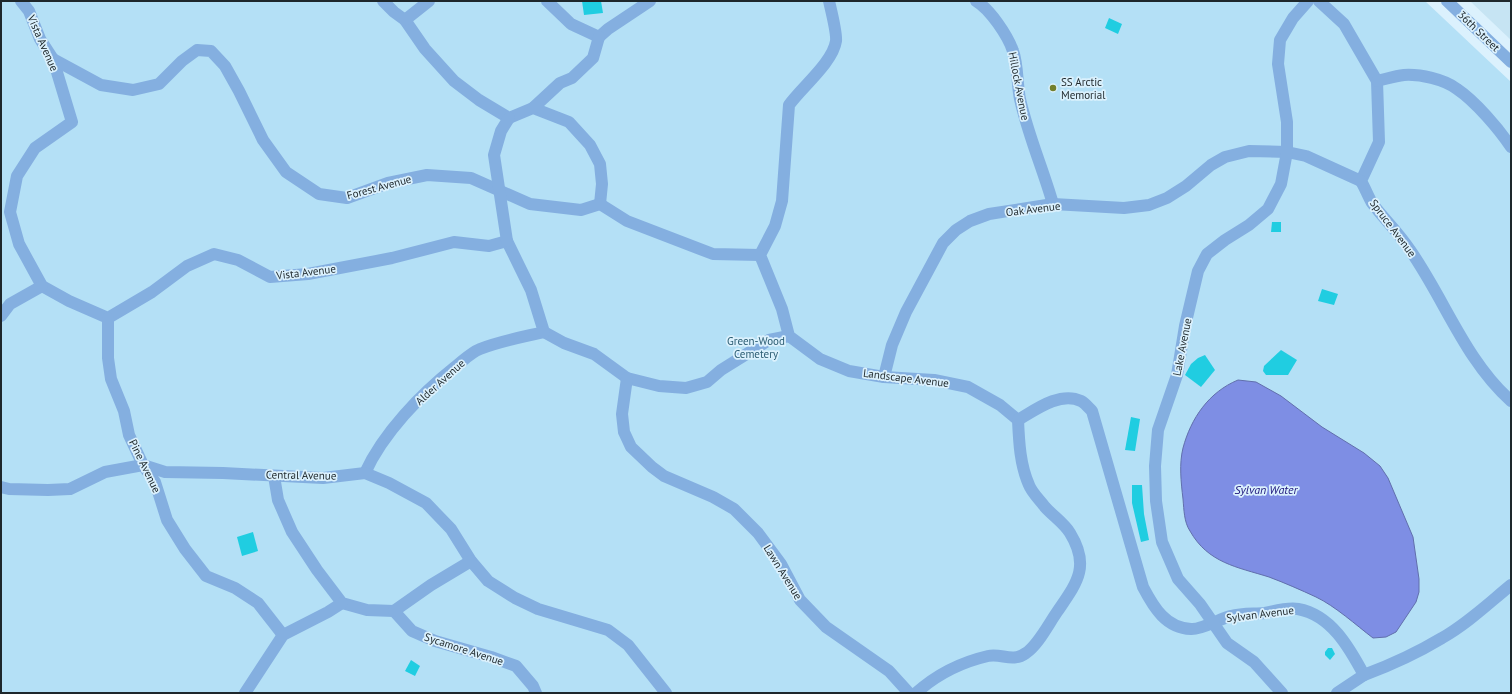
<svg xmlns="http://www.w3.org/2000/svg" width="1512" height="694" viewBox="0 0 1512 694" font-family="'PT Sans',sans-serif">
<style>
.built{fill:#c6e4f3}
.green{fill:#b4e0f6}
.water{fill:#7e8ee4;stroke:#616fac}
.building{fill:#20cde1}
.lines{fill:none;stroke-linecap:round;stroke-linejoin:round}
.minor{stroke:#84afe0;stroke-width:12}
.poi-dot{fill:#727f2d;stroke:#dbf1fd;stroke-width:1.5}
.labels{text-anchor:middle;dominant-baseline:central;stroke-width:3.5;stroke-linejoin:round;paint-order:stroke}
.street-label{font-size:11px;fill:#1e272b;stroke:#dbf1fd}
.poi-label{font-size:11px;fill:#1e272b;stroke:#dbf1fd;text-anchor:start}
.park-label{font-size:11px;fill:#2b5c72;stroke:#dbf1fd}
.water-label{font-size:12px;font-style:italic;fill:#1f177c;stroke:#dbf1fd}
</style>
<rect width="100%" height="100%" fill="#dbf1fd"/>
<polygon class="built" points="1470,1 1511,1 1511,40"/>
<polygon class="green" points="1,1 1425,1 1511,82 1511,693 1,693"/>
<path class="water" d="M 1238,380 L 1256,382 L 1281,396 L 1322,427 L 1364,453 L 1380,466 L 1388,478 L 1413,537 L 1419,579 L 1419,592 L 1416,602 L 1396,632 L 1386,637 L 1373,638 C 1356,625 1335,606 1316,597 C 1301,590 1285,583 1269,577 C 1237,567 1208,563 1190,531 C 1184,522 1184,510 1183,499 C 1181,482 1179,464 1183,448 C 1191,418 1209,392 1238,380 Z"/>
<g class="building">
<polygon points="582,1 601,1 603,13 584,15"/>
<polygon points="1109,18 1122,24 1118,34 1105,28"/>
<polygon points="1272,222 1281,222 1281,232 1271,232"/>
<polygon points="1322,289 1338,294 1334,305 1318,301"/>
<polygon points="1281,350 1297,360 1288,375 1266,375 1263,371 1264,366"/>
<polygon points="1205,355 1215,370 1201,387 1185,375 1191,364 1198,358"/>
<polygon points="1131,417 1140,419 1135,451 1125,450"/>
<polygon points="1132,485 1142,485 1144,514 1149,540 1141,542 1132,503"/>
<polygon points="253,532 258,551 242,556 237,537"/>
<polygon points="1328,648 1332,648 1335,654 1330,660 1325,655 1325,652"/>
<polygon points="411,660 420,666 415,676 405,671"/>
</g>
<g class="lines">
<g class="minor">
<polyline points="21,1 29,11 40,39 53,59 72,122 35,148 17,176 10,212 19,244 42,286 69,301 108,318 152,292 187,266 214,254 238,260 270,277 308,274 392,258 454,242 489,246 507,241 531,290 544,332 564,343 594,354 627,378 659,386 686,388 707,382 721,370 769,340 789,336"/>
<polyline points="383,1 394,12 405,20 425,49 454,81 479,100 509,118 533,108 569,122 590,145 600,164 602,184 600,204"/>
<polyline points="547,1 571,24 599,37 608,29 650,1"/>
<path d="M 829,1 C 831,10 837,33 836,41 C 833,62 802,87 789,105 L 782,201 L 775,226 L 760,255 L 782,309 L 789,336 L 820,359 L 849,371 L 884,377 L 934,380 L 968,387 L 1000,405 L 1018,420 C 1019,442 1020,465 1029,485 C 1032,493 1040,500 1045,507 C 1053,516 1064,523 1070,533 C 1091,567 1076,584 1057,612 C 1048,625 1038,645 1026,653 C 1012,663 1002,653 988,656 C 962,662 936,675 916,693"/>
<path d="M 976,1 C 990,9 1008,36 1013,51 C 1018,64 1017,85 1020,99 C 1028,135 1043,169 1053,204"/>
<path d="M 1319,1 L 1344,24 L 1377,81 L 1379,142 L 1361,181 C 1365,188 1368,196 1372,203 C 1384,219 1399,233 1410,250 C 1445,300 1465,360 1511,401"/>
<polyline points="1447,1 1511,62"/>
<polyline points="405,20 429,1"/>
<polyline points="53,59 101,85 133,90 159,84 182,61 197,50 211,51 225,66 239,91 263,140 286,172 319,194 347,198 388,183 427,175 471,178 530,204 581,210 600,204 627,221 713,254 760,255"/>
<path d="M 1377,81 C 1386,79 1395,76 1404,75 C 1420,74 1444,79 1457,89 C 1475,101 1499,129 1511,147"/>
<polyline points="533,108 560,83 572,78 593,58 599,37"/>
<polyline points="507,241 494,155 501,131 509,118"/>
<polyline points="1,316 10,304 42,286"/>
<polyline points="108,318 108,358 111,379 124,411 129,435 143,465 155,482 167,520 185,549 206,576 235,588 258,603 283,635"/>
<polyline points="884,377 892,345 906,312 943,243 956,230 970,221 989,214 1053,204 1124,208 1149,205 1167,198 1186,186 1211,165 1225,157 1249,151 1287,152 1306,156 1361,181"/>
<polyline points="627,378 622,414 624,432 631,447 652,467 664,476 713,497 734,509 758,533 781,564 800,600 826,627 889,671 909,693"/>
<path d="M 1018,420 C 1035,410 1060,391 1081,401 C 1085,403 1089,408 1092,411 L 1143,587 C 1154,608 1166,628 1191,629 C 1201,630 1221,618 1231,616 C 1242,613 1254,614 1265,613 C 1275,611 1288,607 1298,609 C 1331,615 1349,647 1364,675 C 1391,665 1417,653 1442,638 C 1467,624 1489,603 1511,585"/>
<path d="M 365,473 C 383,433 421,394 455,367 C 463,361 470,353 480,349 C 500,341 523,337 544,332"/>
<polyline points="274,476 278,500 292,532 317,570 342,603 367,610 394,611 412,631 435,641 491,657 516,666 533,686 536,693"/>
<polyline points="1,487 9,489 48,490 70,489 105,472 143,465 165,472 223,473 323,478 365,473 389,483 426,503 451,529 471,561 488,581 515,598 538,609 608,630 628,645 666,693"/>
<polyline points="394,611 431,585 471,561"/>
<polyline points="245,693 283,635 328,612 342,603"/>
<polyline points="1282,693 1254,662 1227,643 1200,604 1178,579 1162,542 1156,501 1155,466 1158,430 1177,375 1185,326 1198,271 1207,254 1225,240 1249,225 1268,209 1281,184 1287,152 1287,122 1278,64 1280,40 1293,18 1308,1"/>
<polyline points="1337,693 1364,675"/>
</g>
</g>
<circle class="poi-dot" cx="1053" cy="88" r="4"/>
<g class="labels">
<g class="street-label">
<text transform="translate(1479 31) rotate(44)">36th Street</text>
<text transform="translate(43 43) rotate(66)">Vista Avenue</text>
<text transform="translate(1019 86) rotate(79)">Hillock Avenue</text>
<text transform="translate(379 187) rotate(-15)">Forest Avenue</text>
<text transform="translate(1033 209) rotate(-7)">Oak Avenue</text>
<text transform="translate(1393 228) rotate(53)">Spruce Avenue</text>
<text transform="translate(306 272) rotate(-7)">Vista Avenue</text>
<text transform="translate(1182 347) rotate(-79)">Lake Avenue</text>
<text transform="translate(906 378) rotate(7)">Landscape Avenue</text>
<text transform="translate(440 382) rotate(-42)">Alder Avenue</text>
<text transform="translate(145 466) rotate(64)">Pine Avenue</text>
<text transform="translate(301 475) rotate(1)">Central Avenue</text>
<text transform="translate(783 572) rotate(58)">Lawn Avenue</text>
<text transform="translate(1260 614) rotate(-7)">Sylvan Avenue</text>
<text transform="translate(464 649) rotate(18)">Sycamore Avenue</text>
</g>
<g class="poi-label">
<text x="1061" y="82">SS Arctic<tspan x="1061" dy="13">Memorial</tspan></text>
</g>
<g class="park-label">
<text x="756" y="341">Green-Wood<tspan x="756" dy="13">Cemetery</tspan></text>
</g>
<g class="water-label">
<text x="1266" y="489">Sylvan Water</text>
</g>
</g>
<rect width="1512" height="694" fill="none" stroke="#1e272b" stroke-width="4"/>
</svg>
